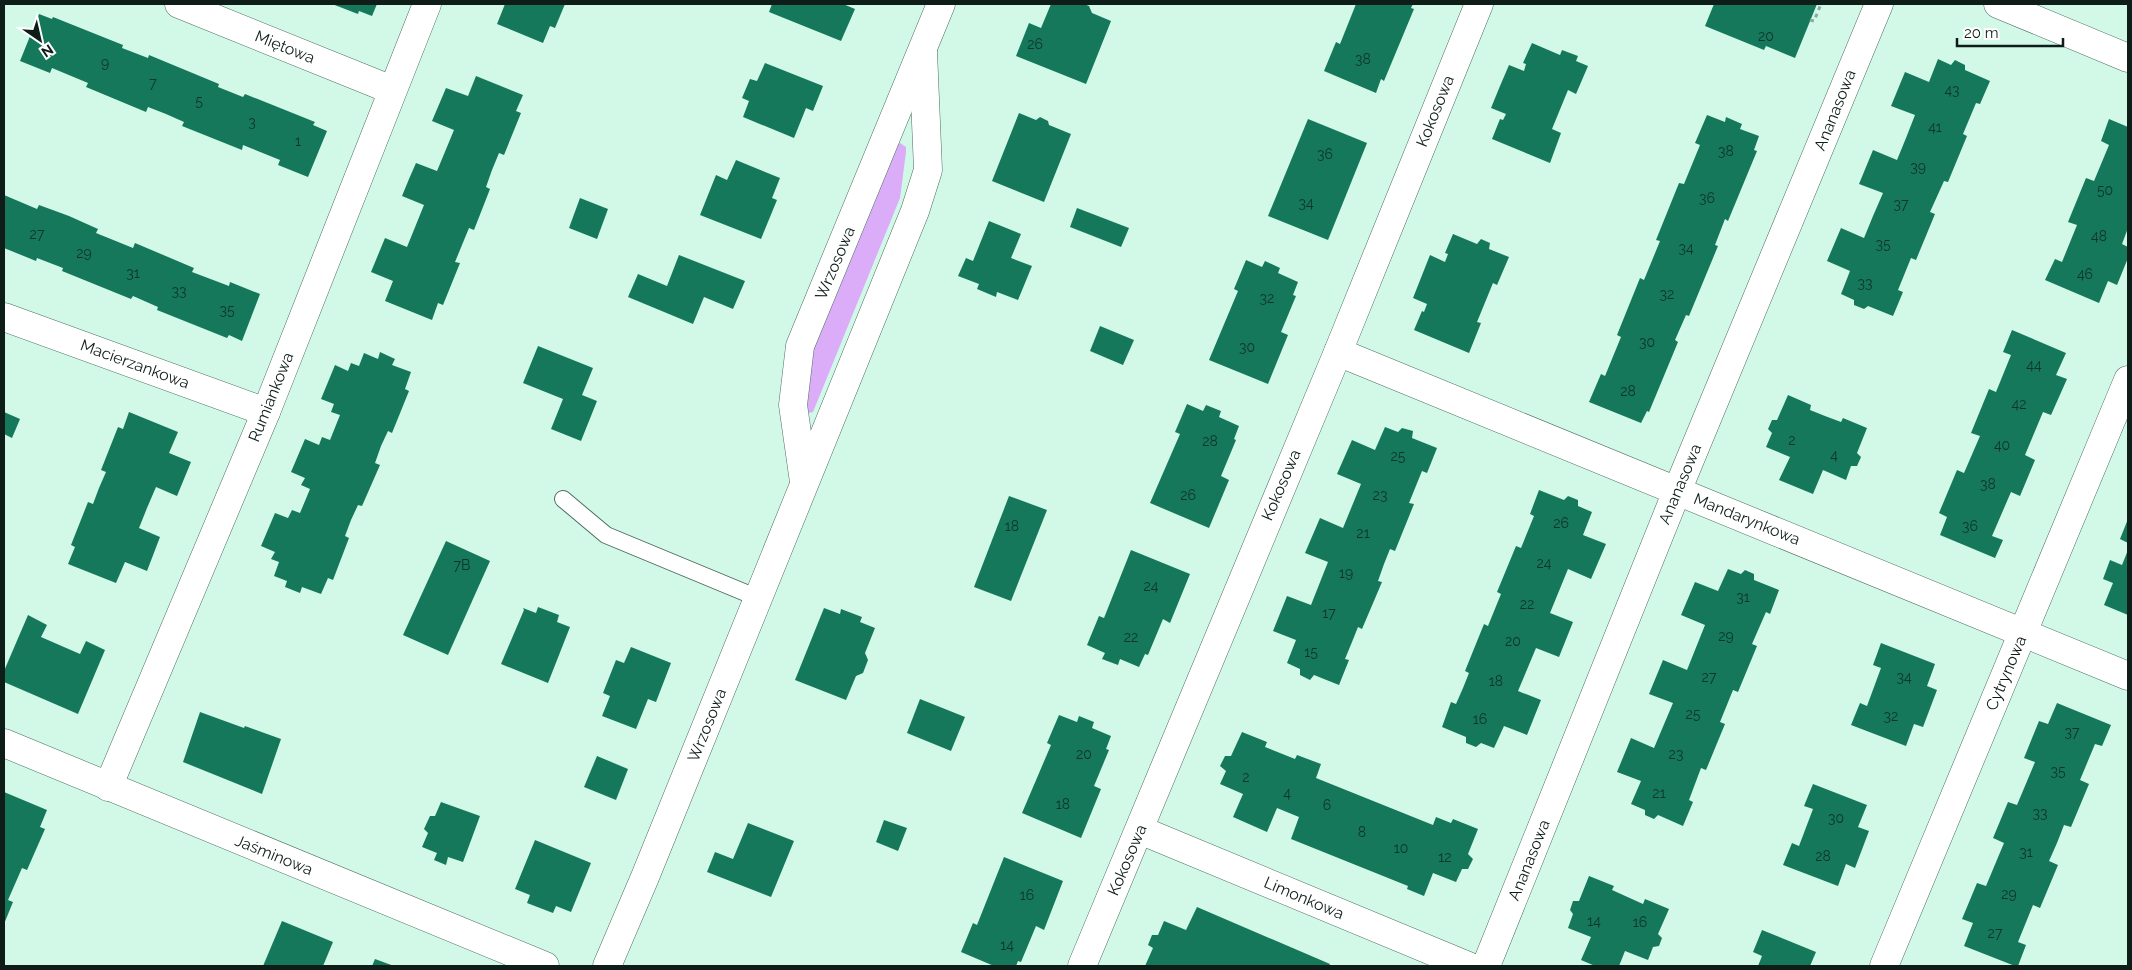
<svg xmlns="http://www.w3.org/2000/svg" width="2132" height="970" viewBox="0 0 2132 970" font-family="Raleway,sans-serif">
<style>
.green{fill:#dbacf8}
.building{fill:#15785b}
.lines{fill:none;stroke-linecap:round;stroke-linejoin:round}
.lane-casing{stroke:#4c6e61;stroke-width:18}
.street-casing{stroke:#4c6e61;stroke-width:29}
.path{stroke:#8dab9e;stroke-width:3;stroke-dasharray:4 4;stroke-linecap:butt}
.lane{stroke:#fff;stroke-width:16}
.street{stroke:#fff;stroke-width:28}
.labels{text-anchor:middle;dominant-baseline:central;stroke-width:4;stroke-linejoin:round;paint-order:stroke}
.number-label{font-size:14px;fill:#103429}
.street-label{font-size:16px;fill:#0f1d18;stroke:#fff}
</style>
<rect width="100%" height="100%" fill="#d2f9e8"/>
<polygon class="green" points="900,143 906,147 906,152 900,198 813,412 809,413 807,408 808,371 811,355 896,146"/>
<g class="building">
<polygon points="332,4 377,4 372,16 359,11 358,14"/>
<polygon points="505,4 565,4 555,28 550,26 543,43 497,24"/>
<polygon points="772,4 843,4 855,9 841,41 769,12"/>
<polygon points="1051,4 1084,4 1089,6 1092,13 1111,21 1086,84 1016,56 1029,23 1041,28"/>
<polygon points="1356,4 1413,4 1411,8 1414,9 1384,81 1381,79 1376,93 1324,71 1336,42 1340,44"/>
<polygon points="1714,4 1817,4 1795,58 1766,46 1764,50 1705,26"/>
<polygon points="39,14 52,19 53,17 123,45 122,48 148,58 149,55 219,84 218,87 243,97 245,94 315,122 313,125 327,131 308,177 278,165 280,160 243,145 242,150 182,126 184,122 166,114 148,107 146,112 86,87 88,83 52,68 50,73 20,61"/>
<polygon points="1532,43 1560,55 1562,50 1578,56 1576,61 1588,66 1576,94 1568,90 1552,129 1561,133 1550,163 1492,139 1500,119 1503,120 1506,114 1491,108 1500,86 1509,65 1524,71 1526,64 1523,63"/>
<polygon points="1938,59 1951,65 1955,60 1965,65 1965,70 1990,81 1980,104 1976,103 1963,134 1967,136 1948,182 1944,181 1930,212 1935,214 1916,260 1911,258 1898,290 1903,292 1893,316 1868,306 1864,309 1854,305 1854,300 1841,294 1850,271 1827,261 1841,228 1864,238 1873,216 1883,193 1859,184 1873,150 1897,160 1906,138 1915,115 1891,106 1905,72 1929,82"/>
<polygon points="765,63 823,86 813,111 806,108 794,138 743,117 749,101 742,98 750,79 757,81"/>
<polygon points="476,76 523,95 516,111 521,113 504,155 499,153 492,170 486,187 490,189 474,230 469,228 455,262 460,263 443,305 438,303 432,320 385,301 393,281 371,272 385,238 407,247 424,205 402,196 409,179 416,163 437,171 454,130 432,121 446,88 468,96"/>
<polygon points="1019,113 1036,120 1040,117 1048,121 1049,125 1071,134 1044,202 992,181"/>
<polygon points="1707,115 1725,122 1726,117 1742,124 1740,129 1759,136 1754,150 1757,151 1728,221 1725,219 1715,245 1718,246 1689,316 1686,315 1675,340 1678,342 1649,412 1647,411 1641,423 1589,402 1601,374 1605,376 1621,337 1617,335 1640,278 1644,280 1660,241 1656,240 1679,183 1684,184 1700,145 1695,143"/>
<polygon points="1308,119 1367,143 1328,240 1268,216"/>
<polygon points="2109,119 2128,127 2128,228 2122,244 2128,247 2128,258 2117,285 2108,281 2099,303 2045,280 2055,259 2062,262 2077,225 2068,222 2086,178 2094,181 2109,145 2101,141"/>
<polygon points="736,160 780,178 772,198 777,200 761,239 700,215 716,175 727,180"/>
<polygon points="4,195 37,209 39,205 69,216 98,229 96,233 133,248 135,243 194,268 192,272 229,286 230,282 260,294 242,341 229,335 227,338 157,310 158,307 133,296 131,299 62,271 63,268 37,258 36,261 4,248"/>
<polygon points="580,198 608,209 597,239 569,228"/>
<polygon points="1077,208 1129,228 1121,247 1070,227"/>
<polygon points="989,221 1021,234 1011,258 1032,266 1018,300 997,292 996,297 977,289 979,284 958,276 966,258 973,261"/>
<polygon points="1453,234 1477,244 1481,239 1490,243 1489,249 1509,257 1497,285 1493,283 1477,322 1481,323 1469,353 1414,330 1422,311 1424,312 1427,304 1413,298 1430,255 1445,262 1448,254 1445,253"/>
<polygon points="679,255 745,281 733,309 704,297 693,324 628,297 638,274 667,286"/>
<polygon points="1246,260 1262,267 1265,261 1280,268 1278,273 1298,282 1293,295 1296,296 1281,332 1288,335 1268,384 1209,360 1238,291 1234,289"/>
<polygon points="1100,326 1134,340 1123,365 1090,351"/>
<polygon points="2012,330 2066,353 2056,375 2067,379 2051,415 2043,412 2025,455 2035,460 2020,496 2011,492 1992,536 2003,540 1995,558 1940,535 1947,517 1939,513 1957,470 1964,473 1980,436 1971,433 1989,389 1996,392 2011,355 2003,352"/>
<polygon points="538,346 593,368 582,395 597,401 581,441 551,429 563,399 523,383"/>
<polygon points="380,352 395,359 392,365 411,372 405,389 409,391 392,433 388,431 381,446 375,463 380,465 362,506 358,505 351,520 345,536 349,538 333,580 328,578 321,594 302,587 300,593 285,587 287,581 274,576 279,562 271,559 275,552 261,546 275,513 288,518 292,510 300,513 310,489 301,485 305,478 291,472 305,439 319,445 322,437 330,440 340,415 331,412 334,404 321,399 335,365 348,371 351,363 359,366 364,353 378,359"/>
<polygon points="1788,395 1811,405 1810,410 1825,416 1841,422 1843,418 1867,428 1857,453 1861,457 1857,466 1851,466 1846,480 1823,470 1813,494 1779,480 1790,457 1766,447 1772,433 1768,429 1772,420 1777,420"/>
<polygon points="1187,404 1203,411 1206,405 1221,411 1219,417 1239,426 1234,439 1236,440 1221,476 1229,480 1209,528 1150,503 1180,434 1175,432"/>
<polygon points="4,412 20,419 12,438 4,434"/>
<polygon points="129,412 178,432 169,453 191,462 177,496 156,487 147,508 139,528 160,537 147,571 125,562 116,583 68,564 75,547 71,545 88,502 93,504 99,488 106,472 101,470 118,427 123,429"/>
<polygon points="1385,427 1398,432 1402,428 1413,431 1412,438 1437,448 1427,473 1422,471 1409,503 1414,504 1395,551 1390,549 1384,564 1378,581 1382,582 1362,629 1358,627 1352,642 1345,659 1349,660 1339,685 1314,675 1310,680 1300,675 1300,669 1287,663 1296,640 1273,631 1287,596 1311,605 1328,562 1305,553 1320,518 1343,528 1361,484 1337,474 1352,440 1375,450"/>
<polygon points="1539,490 1564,500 1568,496 1578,500 1578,506 1592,512 1583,535 1606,544 1591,579 1568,569 1550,613 1573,622 1559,657 1536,648 1518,691 1541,700 1527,735 1504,726 1494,748 1481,743 1476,747 1466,743 1466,737 1442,727 1451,702 1456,704 1463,688 1469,673 1465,671 1484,624 1488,626 1501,594 1497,592 1516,546 1521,548 1534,516 1530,514"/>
<polygon points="1009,496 1047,510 1011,601 974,587"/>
<polygon points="2128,519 2128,543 2120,539"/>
<polygon points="446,541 490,561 448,655 403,635"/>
<polygon points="1131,550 1190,574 1170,623 1163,619 1148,655 1145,654 1139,667 1120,659 1118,665 1102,659 1105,653 1087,645 1099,616 1104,618"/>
<polygon points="2128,550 2128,615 2104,605 2113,583 2103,579 2110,560 2122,565"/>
<polygon points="1728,569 1741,574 1745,570 1754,574 1754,580 1779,590 1770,614 1766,612 1752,644 1757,646 1738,692 1733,690 1720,722 1725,724 1706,770 1701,768 1689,800 1693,802 1683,826 1658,815 1654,819 1645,815 1645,810 1631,804 1641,781 1617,772 1631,738 1654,748 1673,703 1649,694 1663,660 1687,670 1705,625 1681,615 1695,582 1718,591"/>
<polygon points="538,607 559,615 557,622 570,627 548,683 501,664 524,610 523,608 536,613"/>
<polygon points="824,608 840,614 841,609 862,617 860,622 875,628 865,653 868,660 863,673 856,676 846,700 795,680"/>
<polygon points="28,615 47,625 41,637 80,654 86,641 105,650 78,714 4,682 4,671"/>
<polygon points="1881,643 1935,664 1927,686 1937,690 1923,727 1914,724 1906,746 1851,725 1860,703 1867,706 1881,668 1873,665"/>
<polygon points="631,647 671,663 656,702 648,699 636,729 602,716 610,696 603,693 616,660 624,663"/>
<polygon points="920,699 965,717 951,751 907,733"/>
<polygon points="2057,703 2111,725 2102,746 2095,744 2080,780 2089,784 2071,827 2064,825 2057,843 2049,861 2058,865 2040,908 2033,905 2018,942 2026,945 2018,966 2015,966 1964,946 1973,923 1962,919 1977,883 1986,886 2004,843 1993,838 2008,802 2017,805 2035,762 2024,758 2039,721 2048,724"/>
<polygon points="200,712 244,728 245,726 281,739 262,794 183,762"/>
<polygon points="1059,715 1077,722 1079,716 1094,722 1092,728 1111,736 1106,749 1109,750 1094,786 1101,789 1081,838 1022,813 1051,745 1047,743"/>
<polygon points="1242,732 1267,742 1265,747 1295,759 1297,755 1321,764 1316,778 1433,825 1436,817 1451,823 1453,819 1478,829 1468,854 1473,859 1468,869 1462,869 1456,882 1433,873 1424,896 1407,889 1408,886 1291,839 1299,817 1277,808 1267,832 1233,817 1243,794 1220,784 1226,771 1220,766 1225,756 1231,756"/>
<polygon points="597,756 628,769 616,800 584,787"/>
<polygon points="1813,784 1867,805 1858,827 1869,831 1855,868 1846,864 1838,886 1783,865 1792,843 1799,846 1813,809 1804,806"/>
<polygon points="4,792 47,810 40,827 45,829 27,870 22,868 8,900 13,902 4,924"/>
<polygon points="441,802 480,816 463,862 448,857 446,865 434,860 437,853 422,847 428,833 424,829 430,816 435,816"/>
<polygon points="884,820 907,828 898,851 876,842"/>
<polygon points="748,823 794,841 771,897 707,872 715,852 733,859"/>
<polygon points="535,840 591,863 571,912 556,906 553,913 527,903 530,895 515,889"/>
<polygon points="1004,857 1063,881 1044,930 1036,926 1021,962 1018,961 1016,966 994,966 961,952 973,923 977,925"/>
<polygon points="1589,876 1614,886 1612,890 1643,904 1645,899 1669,909 1658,934 1662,938 1659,946 1653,947 1648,960 1625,951 1619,966 1595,966 1581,960 1591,937 1568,928 1573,914 1570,910 1573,901 1579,901"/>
<polygon points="1197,907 1330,964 1329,966 1145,966 1153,948 1148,945 1152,935 1158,935 1164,921 1186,930"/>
<polygon points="282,921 333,942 323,966 263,966"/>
<polygon points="1762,930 1816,952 1810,966 1758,966 1762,956 1753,952"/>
<polygon points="375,959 394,966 372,966"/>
</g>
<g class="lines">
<defs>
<polyline id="lane" points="563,499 606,535 758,598"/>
<g id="street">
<polyline points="179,4 392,90"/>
<polyline points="1998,4 2128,58"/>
<polyline points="4,317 266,412"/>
<polyline points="1338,352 2128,676"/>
<polyline points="804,482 793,405 800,346 941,4"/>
<polyline points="4,743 545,966"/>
<polyline points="108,787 266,412 427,4"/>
<polyline points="1140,830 1468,966"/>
<polyline points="607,966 645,877 915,211 928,170 923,51"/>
<polyline points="1082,966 1338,352 1479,4"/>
<polyline points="1486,966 1677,491 1879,4"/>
<polyline points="1884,966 2128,380"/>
</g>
</defs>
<use href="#lane" class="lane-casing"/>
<use href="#street" class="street-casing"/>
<polyline class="path" points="1810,20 1814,21 1821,4"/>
<use href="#lane" class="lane"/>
<use href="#street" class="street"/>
</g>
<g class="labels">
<g class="number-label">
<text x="1766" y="36">20</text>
<text x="1035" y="44">26</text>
<text x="1363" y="59">38</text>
<text x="105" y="63">9</text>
<text x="153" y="83">7</text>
<text x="1952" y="90">43</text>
<text x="199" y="101">5</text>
<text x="252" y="122">3</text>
<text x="1935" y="127">41</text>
<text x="298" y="141">1</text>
<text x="1726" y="151">38</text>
<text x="1325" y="154">36</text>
<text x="1918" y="167">39</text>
<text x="2105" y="190">50</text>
<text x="1707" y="198">36</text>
<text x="1306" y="203">34</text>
<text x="1901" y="204">37</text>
<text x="37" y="234">27</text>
<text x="2099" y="236">48</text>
<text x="1883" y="244">35</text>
<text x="1686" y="248">34</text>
<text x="84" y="253">29</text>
<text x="133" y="273">31</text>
<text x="2085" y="274">46</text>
<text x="1865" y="283">33</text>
<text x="179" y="291">33</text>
<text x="1667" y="294">32</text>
<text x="1267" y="298">32</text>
<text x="227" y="310">35</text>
<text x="1647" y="342">30</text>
<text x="1247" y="347">30</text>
<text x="2034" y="365">44</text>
<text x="1628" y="391">28</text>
<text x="2019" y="404">42</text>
<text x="1792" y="440">2</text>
<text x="1210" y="441">28</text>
<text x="2002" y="445">40</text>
<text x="1834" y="455">4</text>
<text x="1398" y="456">25</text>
<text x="1988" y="484">38</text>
<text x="1188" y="495">26</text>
<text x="1380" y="495">23</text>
<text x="1561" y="523">26</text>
<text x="1012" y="526">18</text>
<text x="1970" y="526">36</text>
<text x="1363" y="533">21</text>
<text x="1544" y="563">24</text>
<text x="462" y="565">7B</text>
<text x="1346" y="573">19</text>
<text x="1151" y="586">24</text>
<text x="1743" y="597">31</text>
<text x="1527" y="604">22</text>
<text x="1329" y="613">17</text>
<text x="1726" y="636">29</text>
<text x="1131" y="637">22</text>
<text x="1513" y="641">20</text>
<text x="1311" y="652">15</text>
<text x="1709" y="677">27</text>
<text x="1904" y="677">34</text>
<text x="1496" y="681">18</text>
<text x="1693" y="714">25</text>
<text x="1891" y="716">32</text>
<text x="1480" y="719">16</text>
<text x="2072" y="732">37</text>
<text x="1084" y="754">20</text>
<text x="1676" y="754">23</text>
<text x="2058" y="771">35</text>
<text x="1246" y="777">2</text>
<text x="1287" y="793">4</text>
<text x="1659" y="793">21</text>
<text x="1063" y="804">18</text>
<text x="1327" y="805">6</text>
<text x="2040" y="813">33</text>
<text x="1836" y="818">30</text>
<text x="1362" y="832">8</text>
<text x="1401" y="848">10</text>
<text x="2026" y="852">31</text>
<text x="1823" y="856">28</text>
<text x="1445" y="857">12</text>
<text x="2009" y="894">29</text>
<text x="1027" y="895">16</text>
<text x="1594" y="921">14</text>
<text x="1640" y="922">16</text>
<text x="1995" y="933">27</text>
<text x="1007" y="945">14</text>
</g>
<g class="street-label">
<text transform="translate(285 47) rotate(22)">Miętowa</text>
<text transform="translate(1835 110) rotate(-68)">Ananasowa</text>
<text transform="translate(1435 111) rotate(-68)">Kokosowa</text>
<text transform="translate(835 263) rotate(-67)">Wrzosowa</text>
<text transform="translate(135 364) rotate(20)">Macierzankowa</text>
<text transform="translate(271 397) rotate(-68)">Rumiankowa</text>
<text transform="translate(1680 484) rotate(-67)">Ananasowa</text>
<text transform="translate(1281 485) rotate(-67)">Kokosowa</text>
<text transform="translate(1747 519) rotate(22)">Mandarynkowa</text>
<text transform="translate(2006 673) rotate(-67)">Cytrynowa</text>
<text transform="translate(707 725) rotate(-68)">Wrzosowa</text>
<text transform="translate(274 855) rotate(22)">Jaśminowa</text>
<text transform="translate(1127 860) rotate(-67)">Kokosowa</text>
<text transform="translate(1529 860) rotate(-68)">Ananasowa</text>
<text transform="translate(1304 898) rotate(23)">Limonkowa</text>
</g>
</g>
<rect width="2132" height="970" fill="none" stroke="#0f1d18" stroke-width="10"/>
<g transform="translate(40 40) rotate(146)" stroke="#ffffff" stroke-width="4" paint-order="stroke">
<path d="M0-4L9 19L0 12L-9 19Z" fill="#0f1d18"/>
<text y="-8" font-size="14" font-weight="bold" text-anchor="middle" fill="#0f1d18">N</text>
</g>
<path d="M1957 38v8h106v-8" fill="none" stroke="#0f1d18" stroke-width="2.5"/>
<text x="1964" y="38" font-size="15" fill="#0f1d18" stroke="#ffffff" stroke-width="4" paint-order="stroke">20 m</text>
</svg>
